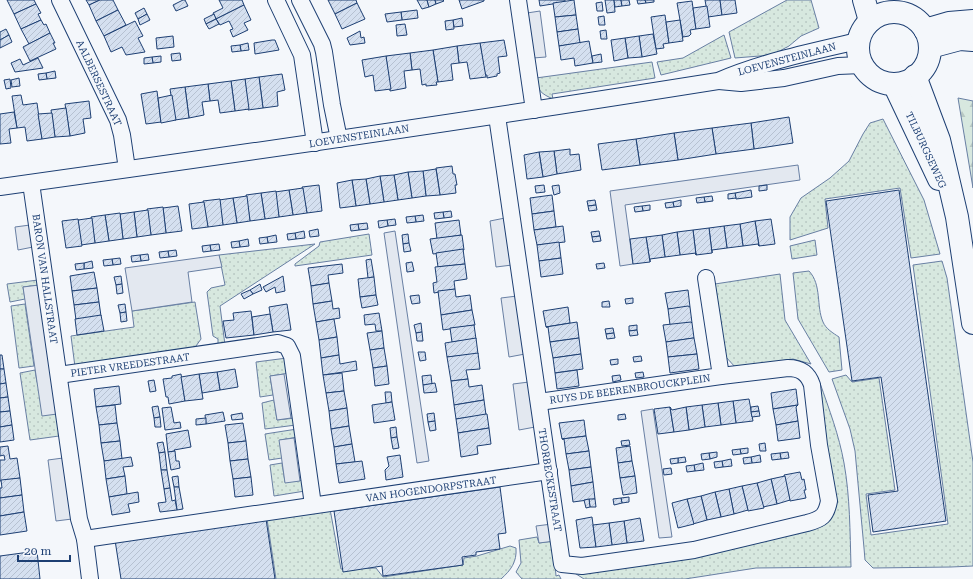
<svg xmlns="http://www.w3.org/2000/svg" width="973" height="579" viewBox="0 0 973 579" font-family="'Roboto Serif',serif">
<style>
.grass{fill:url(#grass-dots);stroke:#687fa3}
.forest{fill:url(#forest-firs);stroke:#687fa3}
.parking{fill:#e3e8f0;stroke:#687fa3}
.building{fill:url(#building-hatch);stroke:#1d3f73}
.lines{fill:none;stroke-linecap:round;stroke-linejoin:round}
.street-casing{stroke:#1d3f73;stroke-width:18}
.secondary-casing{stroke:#1d3f73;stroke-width:24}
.street{stroke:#f4f7fb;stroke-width:16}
.secondary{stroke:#f4f7fb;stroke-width:22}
.labels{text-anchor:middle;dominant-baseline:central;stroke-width:3;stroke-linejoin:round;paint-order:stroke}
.street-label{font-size:10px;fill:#1d3f73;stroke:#f4f7fb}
</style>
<defs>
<pattern id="grass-dots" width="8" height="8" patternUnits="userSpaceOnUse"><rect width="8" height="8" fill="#d7e8df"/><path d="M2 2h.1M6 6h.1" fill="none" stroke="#b8c8c3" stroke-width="1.8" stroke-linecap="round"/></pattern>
<pattern id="forest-firs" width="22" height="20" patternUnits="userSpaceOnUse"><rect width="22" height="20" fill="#d7e8df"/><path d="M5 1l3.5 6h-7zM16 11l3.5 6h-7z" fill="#b8c8c3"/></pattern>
<pattern id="building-hatch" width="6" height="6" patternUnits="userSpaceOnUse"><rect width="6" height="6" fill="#d5e0f0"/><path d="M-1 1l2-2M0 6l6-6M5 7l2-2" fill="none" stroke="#b6c1d1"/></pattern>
</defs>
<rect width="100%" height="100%" fill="#f4f7fb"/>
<g class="grass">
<polygon points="787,0 811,0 819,28 801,36 789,46 772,55 735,58 729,32"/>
<polygon points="724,35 731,58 661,75 657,62 683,58"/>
<path d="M 652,62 L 655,78 L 552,94 L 553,99 C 542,94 537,91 536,78 Z"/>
<polygon points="883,119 924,200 940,254 911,258 900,188 825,199 828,228 790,240 790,217 801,198 830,178 849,161 863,134 870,123"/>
<polygon points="369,234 372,255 295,266 295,264 319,246 320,242"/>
<polygon points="815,240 817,255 792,259 790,246"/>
<polygon points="315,244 220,306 225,345 218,344 218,339 213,336 207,292 211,288 225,285 219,255"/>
<polygon points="942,261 947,278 973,462 973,566 951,567 873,568 865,560 864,548 855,451 850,429 832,379 846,375 852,382 879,378 895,490 866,494 871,535 948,524 913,265"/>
<path d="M 809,271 C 822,285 816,306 823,322 C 826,329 833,333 839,337 L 842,370 L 829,372 L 798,319 L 793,273 Z"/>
<polygon points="780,274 785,320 811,364 793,359 736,368 725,356 715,284"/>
<polygon points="38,280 39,285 23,287 25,299 10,302 7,284"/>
<polygon points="195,302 201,339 196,346 190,351 75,367 71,336 134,327 132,311"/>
<polygon points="25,304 34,366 19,368 11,306"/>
<polygon points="287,358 288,372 284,374 270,376 273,395 260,397 256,362"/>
<polygon points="35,370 37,382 57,414 59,436 30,440 20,373"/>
<path d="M 820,383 C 829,409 839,435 844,463 C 850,496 850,532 851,567 L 756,568 L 685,579 L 584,579 L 573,572 L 825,524 L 818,384 Z"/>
<polygon points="274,400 277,420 295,418 296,425 265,429 262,403"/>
<polygon points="297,429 298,437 280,440 282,458 269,460 265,434"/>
<polygon points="282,463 285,482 304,480 305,491 274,496 270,465"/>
<path d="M 330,509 L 341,569 L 376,568 L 383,577 L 463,565 L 464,558 L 477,556 L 510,546 L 516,548 C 517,562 511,570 501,579 L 276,579 L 267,519 Z"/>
<polygon points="537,537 539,543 553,541 556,576 559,575 561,579 522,579 516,572 521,563 519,540"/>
</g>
<polygon class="forest" points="958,98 973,101 973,188"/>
<g class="parking">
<polygon points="540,11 546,57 533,58 527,13"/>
<polygon points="798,165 800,180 625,205 633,264 620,266 610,191"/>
<polygon points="505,218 512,265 496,267 490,221"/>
<polygon points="30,225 33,247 18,250 15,227"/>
<polygon points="395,231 429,461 417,463 384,233"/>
<polygon points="219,255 222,267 188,272 192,302 132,311 125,268"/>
<polygon points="39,285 57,414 42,416 23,287"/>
<polygon points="517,296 525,354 509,357 501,298"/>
<polygon points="284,374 291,418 277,420 270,376"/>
<polygon points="529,382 535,427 519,430 513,384"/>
<polygon points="653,409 672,537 659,538 641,411"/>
<polygon points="294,438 300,481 285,483 279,440"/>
<polygon points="63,458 72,519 56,521 48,460"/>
<polygon points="552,524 555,541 539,543 536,526"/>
</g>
<g class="building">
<polygon points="7,0 34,0 36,4 14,14"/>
<polygon points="86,0 100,0 89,5"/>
<polygon points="100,0 113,0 118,10 96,21 89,5"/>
<polygon points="183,0 185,0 188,6 176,11 173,5"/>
<polygon points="219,0 242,0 244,5 216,19 213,13 223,8"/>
<polygon points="328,0 356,0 357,3 335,14"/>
<polygon points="417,0 427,0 429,7 422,9"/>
<polygon points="427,0 435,0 436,4 429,7"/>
<polygon points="435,0 443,0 444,1 436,4"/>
<polygon points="459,0 484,0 484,1 462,9"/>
<polygon points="539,0 565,0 565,2 540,6"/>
<polygon points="574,0 576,15 555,17 553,3"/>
<polygon points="605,0 614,0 615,12 607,13"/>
<polygon points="614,0 621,0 622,6 615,7"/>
<polygon points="621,0 629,0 630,5 622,6"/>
<polygon points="637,0 645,0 646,3 638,4"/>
<polygon points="645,0 654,0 654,2 646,3"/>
<polygon points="705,0 720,0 722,15 708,17"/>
<polygon points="720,0 735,0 737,13 722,15"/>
<polygon points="692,1 696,29 690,30 691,34 689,36 683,37 677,3"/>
<polygon points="602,2 603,11 597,11 596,3"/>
<polygon points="357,3 365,19 342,29 335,14"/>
<polygon points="36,4 41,13 38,14 41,20 21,29 14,14"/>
<polygon points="244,5 251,20 244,23 248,30 233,37 230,30 233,29 229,21 220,25 216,19"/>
<polygon points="707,6 710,27 696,29 693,8"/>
<polygon points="144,8 147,14 138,19 135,13"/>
<polygon points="118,10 126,25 104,36 96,21"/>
<polygon points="417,10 418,18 402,20 401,12"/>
<polygon points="401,12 402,20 387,22 385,14"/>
<polygon points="147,14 150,20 140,25 138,19"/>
<polygon points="214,14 216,19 206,24 204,19"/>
<polygon points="576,15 578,29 557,32 555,17"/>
<polygon points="665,15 669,43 663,44 664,48 656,49 651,17"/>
<polygon points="604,16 605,25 599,25 598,17"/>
<polygon points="462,18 463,26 454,27 453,20"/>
<polygon points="216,19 219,24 209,29 206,24"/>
<polygon points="41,20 44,25 46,24 50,33 29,44 21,29"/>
<polygon points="453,20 454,29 446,30 445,21"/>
<polygon points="680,20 683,41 669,43 666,22"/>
<polygon points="135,21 143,36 138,38 145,52 126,55 122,47 111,52 104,36"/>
<polygon points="405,24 407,35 397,36 396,25"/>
<polygon points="6,29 9,35 0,40 0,32"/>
<polygon points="578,29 580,43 559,46 557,32"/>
<polygon points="606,30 607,39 601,39 600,31"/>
<polygon points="360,31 361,38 364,37 365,43 350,45 347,38"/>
<polygon points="50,33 55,43 53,43 56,49 30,61 23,47"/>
<polygon points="653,34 657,54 642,57 639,36"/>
<polygon points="9,35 12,42 0,48 0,40"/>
<polygon points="173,36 174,47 157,49 156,38"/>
<polygon points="639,36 642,57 628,58 625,38"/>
<polygon points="625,38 628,58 614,61 611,40"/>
<polygon points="272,40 275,40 279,50 255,54 254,43"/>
<polygon points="504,40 507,56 498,57 500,73 497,74 497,76 487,78 487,75 485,75 480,43"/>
<polygon points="589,41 593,63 575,66 574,58 561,60 559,46"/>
<polygon points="248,43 249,50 241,51 240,45"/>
<polygon points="480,43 486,77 470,79 467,62 459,63 457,46"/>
<polygon points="240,45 241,51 232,52 231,46"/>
<polygon points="457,46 459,63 451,64 453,80 438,82 433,50"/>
<polygon points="433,50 438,82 436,82 437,85 426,86 426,84 422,85 420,69 412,70 410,53"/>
<polygon points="180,53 181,60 172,61 171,54"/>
<polygon points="410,53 412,70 404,71 406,88 390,91 386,56"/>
<polygon points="601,54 602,62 593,63 592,56"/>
<polygon points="161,56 161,62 153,63 152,57"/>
<polygon points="386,56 391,89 375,91 373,75 365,77 362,60"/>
<polygon points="152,57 153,63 144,64 144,58"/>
<polygon points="38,58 43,68 15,72 11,63 20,59 23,65"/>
<polygon points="55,71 56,78 47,79 46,73"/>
<polygon points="46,73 47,79 39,80 38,74"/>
<polygon points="282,74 285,90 277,92 278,106 263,108 259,77"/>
<polygon points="259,77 263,108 248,110 245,79"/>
<polygon points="19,78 20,86 12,87 11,80"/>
<polygon points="10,79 11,88 6,89 4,80"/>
<polygon points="245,79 249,109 235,111 231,81"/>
<polygon points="231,81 235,111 220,113 218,100 210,101 208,84"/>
<polygon points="208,84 210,101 202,102 204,115 189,118 185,87"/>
<polygon points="185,87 189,118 175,120 170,89"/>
<polygon points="157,91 161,122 146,124 141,94"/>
<polygon points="21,95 23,105 37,103 42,139 27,141 25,127 17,128 12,96"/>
<polygon points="172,95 176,120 161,123 158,98"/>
<polygon points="89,101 91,118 83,119 85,133 70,136 65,104"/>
<polygon points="66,108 70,136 55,137 51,110"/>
<polygon points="14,112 17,128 9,129 11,143 0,144 0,114"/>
<polygon points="52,113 55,137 42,139 38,114"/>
<polygon points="789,117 793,143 754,149 751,123"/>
<polygon points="751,123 754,149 716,154 712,128"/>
<polygon points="712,128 716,154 678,160 674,133"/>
<polygon points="674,133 678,160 640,165 636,139"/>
<polygon points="636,139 640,165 602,170 598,144"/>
<polygon points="570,149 570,155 579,154 581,170 557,174 554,151"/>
<polygon points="554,151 557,174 543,177 539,152"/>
<polygon points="539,152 543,177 527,179 524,155"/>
<polygon points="452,166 453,174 455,174 457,185 455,185 456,193 440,195 436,168"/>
<polygon points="436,169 440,195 426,196 423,171"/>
<polygon points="423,171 426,196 412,198 408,172"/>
<polygon points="408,172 412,198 398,200 394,175"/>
<polygon points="394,175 398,200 384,202 380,176"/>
<polygon points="380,176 384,202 370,204 366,179"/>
<polygon points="366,179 370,204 356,206 352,180"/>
<polygon points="352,180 356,206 340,208 337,183"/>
<polygon points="319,185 322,211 307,213 302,187"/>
<polygon points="544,185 545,192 536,193 535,186"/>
<polygon points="559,185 560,193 554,195 552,186"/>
<polygon points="767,185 767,190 759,191 759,186"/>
<polygon points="303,188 307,213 293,215 289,190"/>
<polygon points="289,190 293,215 279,217 275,192"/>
<polygon points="751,190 752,197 736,199 735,193"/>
<polygon points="899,190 946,521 873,532 868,495 898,491 881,377 852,381 826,201"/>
<polygon points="276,191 279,217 265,219 261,193"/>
<polygon points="261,193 265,219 250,221 246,195"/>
<polygon points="735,193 736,198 728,199 728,194"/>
<polygon points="552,195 554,211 532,214 530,198"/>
<polygon points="247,196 250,221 237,223 233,198"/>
<polygon points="712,196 713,201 705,202 704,197"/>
<polygon points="704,197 705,202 697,203 696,198"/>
<polygon points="233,198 237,223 223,225 219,200"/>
<polygon points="220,199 223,225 208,227 203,201"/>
<polygon points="595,200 596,205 588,206 587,201"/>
<polygon points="681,200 681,206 674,207 673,202"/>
<polygon points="204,202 208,227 192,229 189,204"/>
<polygon points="673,202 674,207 666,208 665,203"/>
<polygon points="596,205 597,210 589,211 588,206"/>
<polygon points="650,205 650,210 643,211 642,206"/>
<polygon points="178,206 182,231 166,233 163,208"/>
<polygon points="642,206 643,211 635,212 634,207"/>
<polygon points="163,207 166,233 151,235 147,209"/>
<polygon points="148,210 151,235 137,237 134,212"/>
<polygon points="451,211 452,217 444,218 443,212"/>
<polygon points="554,211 556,227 534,230 532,214"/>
<polygon points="134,212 137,237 123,239 120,214"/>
<polygon points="443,212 444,218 435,219 434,213"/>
<polygon points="120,213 123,239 109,241 105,215"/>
<polygon points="105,215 109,241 95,243 91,217"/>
<polygon points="423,215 424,221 416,222 415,216"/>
<polygon points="415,216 416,222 407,223 406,217"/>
<polygon points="92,218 95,243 81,245 78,220"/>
<polygon points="78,219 82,246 66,248 62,221"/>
<polygon points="395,219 396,225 388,226 387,220"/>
<polygon points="771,219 775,244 759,246 755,221"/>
<polygon points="387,220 388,226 379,228 378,221"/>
<polygon points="459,220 461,235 437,239 435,223"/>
<polygon points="755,221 759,246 758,244 743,246 740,224"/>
<polygon points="367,223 368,229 359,230 358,224"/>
<polygon points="358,224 359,230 351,231 350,225"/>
<polygon points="740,224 743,246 727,248 724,226"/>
<polygon points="563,226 565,242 537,245 534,230"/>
<polygon points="724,226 727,248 712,250 712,253 709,228"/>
<polygon points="709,228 712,253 696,255 693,230"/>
<polygon points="318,229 319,236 310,237 309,231"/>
<polygon points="693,230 696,255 696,253 680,255 677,232"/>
<polygon points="304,231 305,238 296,239 295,233"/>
<polygon points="599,231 600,236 592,237 591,232"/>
<polygon points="677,232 680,255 665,257 662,235"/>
<polygon points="295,233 296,239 288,240 287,234"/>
<polygon points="408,234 409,243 403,244 402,235"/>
<polygon points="276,235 277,242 268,243 267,237"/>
<polygon points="462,235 464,250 433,254 430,239"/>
<polygon points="662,235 665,257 650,259 650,262 646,237"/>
<polygon points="600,236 601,241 593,242 592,237"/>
<polygon points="267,237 268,243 260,244 259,238"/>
<polygon points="646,237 650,262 633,264 630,239"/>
<polygon points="248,239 249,246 240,247 239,241"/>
<polygon points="239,241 240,247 232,248 231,242"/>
<polygon points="559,242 561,258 539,261 537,245"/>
<polygon points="409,243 411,251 404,252 403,244"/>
<polygon points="219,244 220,250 211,251 210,245"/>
<polygon points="210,245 211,251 203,252 202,246"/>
<polygon points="463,249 465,264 438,267 436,253"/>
<polygon points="176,250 177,256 169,257 168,251"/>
<polygon points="168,251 169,257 160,258 159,252"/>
<polygon points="148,254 149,260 141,261 140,255"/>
<polygon points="140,255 141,261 132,262 131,256"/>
<polygon points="120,258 121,264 113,265 112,259"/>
<polygon points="561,258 563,274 541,277 539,261"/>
<polygon points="112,259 113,265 104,266 103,260"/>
<polygon points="371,259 374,277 368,278 366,260"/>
<polygon points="92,261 93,268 84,269 84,263"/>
<polygon points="412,262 414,271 407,272 406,263"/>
<polygon points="84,263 84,269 76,270 75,264"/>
<polygon points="604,263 605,268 597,269 596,264"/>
<polygon points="342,264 343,273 328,275 329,283 311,286 308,268"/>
<polygon points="465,264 467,279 454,281 455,289 434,293 433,283 437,282 435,267"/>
<polygon points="94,272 97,288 72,291 70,276"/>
<polygon points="121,276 122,284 116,285 114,277"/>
<polygon points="283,276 285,291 276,293 275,287 266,292 263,287"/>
<polygon points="374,277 376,295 360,297 358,279"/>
<polygon points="329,283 332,301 313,304 311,286"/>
<polygon points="122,284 123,293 117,294 116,285"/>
<polygon points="260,284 262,290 253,294 250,290"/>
<polygon points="97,288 99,302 74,305 72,291"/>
<polygon points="455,289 456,297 470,295 472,310 441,315 438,291"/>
<polygon points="250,290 253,294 244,299 241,294"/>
<polygon points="688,290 690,307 668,309 665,293"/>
<polygon points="376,295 378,305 362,308 360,297"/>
<polygon points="419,295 420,303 412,304 410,296"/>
<polygon points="633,298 633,303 626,304 625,299"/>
<polygon points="332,301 333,309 339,308 340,318 316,322 313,304"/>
<polygon points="609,301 610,307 602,307 602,302"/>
<polygon points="99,302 101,316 76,320 74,305"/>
<polygon points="125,304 126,312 120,313 118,305"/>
<polygon points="287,304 291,330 273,332 269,307"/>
<polygon points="688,306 690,307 692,323 670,325 668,309"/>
<polygon points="568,307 570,323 546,327 543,311"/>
<polygon points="472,310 475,325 443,330 441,315"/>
<polygon points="251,311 254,335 226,338 223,321 234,320 233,313"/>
<polygon points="126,312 127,321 121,322 120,313"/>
<polygon points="379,313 382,331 376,331 375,324 365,325 364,315"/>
<polygon points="270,314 273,332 254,335 252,317"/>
<polygon points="101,315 104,331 77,335 75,319"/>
<polygon points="334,319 337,337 319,340 316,322"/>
<polygon points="577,322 579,338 550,342 548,327 546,327"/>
<polygon points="691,322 692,323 694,338 666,342 663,325"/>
<polygon points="421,323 422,332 416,333 414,325"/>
<polygon points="474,325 476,339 452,342 450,328"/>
<polygon points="637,325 637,330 629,331 629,326"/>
<polygon points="613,328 614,333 606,334 605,329"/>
<polygon points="637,330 638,335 630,336 629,331"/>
<polygon points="382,331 384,348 370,350 367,333"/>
<polygon points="422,332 423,341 417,341 416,333"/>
<polygon points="614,333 615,338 607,339 606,334"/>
<polygon points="337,337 339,355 321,358 319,340"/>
<polygon points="476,338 478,354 447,357 445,343"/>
<polygon points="579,338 581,354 553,358 550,342"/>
<polygon points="693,338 694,338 697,354 668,357 666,342"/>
<polygon points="384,348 387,366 373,368 370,350"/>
<polygon points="418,352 425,352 426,360 420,361"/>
<polygon points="478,353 480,369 466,370 468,379 451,381 447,357"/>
<polygon points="581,354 583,369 555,373 553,358"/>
<polygon points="697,354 699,369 670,373 668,357"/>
<polygon points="0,355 2,355 4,369 0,369"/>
<polygon points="339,355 340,364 356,361 357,370 323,375 321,358"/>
<polygon points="641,356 642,361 634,362 633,357"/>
<polygon points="618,359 618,364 611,365 610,360"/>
<polygon points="387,366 389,384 375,386 373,368"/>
<polygon points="0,369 4,369 6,383 0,384"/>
<polygon points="235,369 238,387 220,390 217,372"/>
<polygon points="577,370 579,386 557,389 555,373"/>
<polygon points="217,372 220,390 202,393 199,374"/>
<polygon points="643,372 644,377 636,378 635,373"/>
<polygon points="342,373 344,391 326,393 323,375"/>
<polygon points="181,374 185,401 169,404 168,397 166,397 163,379 172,378 172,376"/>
<polygon points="199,374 203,399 185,401 181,377"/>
<polygon points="431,375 432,384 423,385 422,376"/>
<polygon points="620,375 621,380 613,382 612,376"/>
<polygon points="468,379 469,387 482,385 484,400 454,405 451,381"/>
<polygon points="154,380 156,391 150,392 148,381"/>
<polygon points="6,383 8,397 0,398 0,384"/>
<polygon points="435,383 437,392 424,393 423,385"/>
<polygon points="119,386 121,404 96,407 94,389"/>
<polygon points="796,389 798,405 773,409 771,393"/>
<polygon points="344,391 347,408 329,411 326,393"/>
<polygon points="385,392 391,392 392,402 386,403"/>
<polygon points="8,397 10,411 0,412 0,398"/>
<polygon points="749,399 753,421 736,423 733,401"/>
<polygon points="484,400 486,415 456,419 454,405"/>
<polygon points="733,401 736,423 721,425 718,403"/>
<polygon points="392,402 395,420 374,423 372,405"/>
<polygon points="718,403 721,425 705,427 702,405"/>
<polygon points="115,405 117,423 99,425 96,407"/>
<polygon points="702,405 705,427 689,430 686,407"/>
<polygon points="798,405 796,407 798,421 776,425 773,409"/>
<polygon points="158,406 160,417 154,418 152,407"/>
<polygon points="758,406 759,411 751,412 751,407"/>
<polygon points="171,407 174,423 180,422 181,428 165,430 162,408"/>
<polygon points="670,407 674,432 658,434 654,409"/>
<polygon points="670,407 672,410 686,407 689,430 674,432"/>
<polygon points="347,408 349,426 331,429 329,411"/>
<polygon points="10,411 12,425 0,427 0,412"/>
<polygon points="759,411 760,416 752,417 751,412"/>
<polygon points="223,412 225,421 206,424 205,415"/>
<polygon points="242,413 243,419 232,420 231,415"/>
<polygon points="434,413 435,421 428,422 427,414"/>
<polygon points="486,414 487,414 489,428 458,433 456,419"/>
<polygon points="625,414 626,419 618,420 618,415"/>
<polygon points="160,417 161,427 155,427 154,418"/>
<polygon points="206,418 206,424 196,425 196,419"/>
<polygon points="584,420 586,436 562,439 559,423"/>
<polygon points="435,421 436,430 430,431 428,422"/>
<polygon points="798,421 800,438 778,441 776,425"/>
<polygon points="117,423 120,441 101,443 99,425"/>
<polygon points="243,423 246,441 228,443 225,425"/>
<polygon points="12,425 14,440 0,442 0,427"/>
<polygon points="349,426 352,444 334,447 331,429"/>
<polygon points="396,427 397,437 391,438 390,428"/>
<polygon points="489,428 491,444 477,446 478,454 461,457 458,433"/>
<polygon points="188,430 191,447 174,450 175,451 168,452 166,434"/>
<polygon points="586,436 589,451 566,454 564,439 562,439"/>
<polygon points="397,437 399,448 393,449 391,438"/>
<polygon points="629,440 630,445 622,446 621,441"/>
<polygon points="120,441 122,459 104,461 101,443"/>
<polygon points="246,441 248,459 230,461 228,443"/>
<polygon points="163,442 165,452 159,453 157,443"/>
<polygon points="765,443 766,451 760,451 759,444"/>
<polygon points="352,444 355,462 336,464 334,447"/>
<polygon points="8,446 10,459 17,458 20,478 0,481 0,460 5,460 4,455 0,456 0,447"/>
<polygon points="630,446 632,461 618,463 616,448"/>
<polygon points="748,448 748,453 741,454 740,449"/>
<polygon points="740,449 741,454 733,455 732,450"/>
<polygon points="175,451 176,461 179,461 180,468 171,470 168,452"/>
<polygon points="589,451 591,467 569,470 566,454"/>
<polygon points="165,452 167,470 161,470 159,453"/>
<polygon points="717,452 717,457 710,459 709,453"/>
<polygon points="788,452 789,458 781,459 780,453"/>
<polygon points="709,453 710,459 702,460 701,454"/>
<polygon points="780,453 781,459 772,460 771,454"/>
<polygon points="400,455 403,477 386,480 385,470 389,466 387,457"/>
<polygon points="760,455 761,462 752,463 751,457"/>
<polygon points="131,457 133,466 123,467 125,476 106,479 104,461"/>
<polygon points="685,457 686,462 678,463 678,458"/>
<polygon points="751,457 752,463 744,464 743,458"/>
<polygon points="678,458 678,463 671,464 670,459"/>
<polygon points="248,459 251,477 233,479 230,461"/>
<polygon points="731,459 732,466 723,467 722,461"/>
<polygon points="362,461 365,479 339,483 336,464"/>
<polygon points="632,461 635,476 620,478 618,463"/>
<polygon points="722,461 723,467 715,468 714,462"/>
<polygon points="703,463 704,470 695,471 694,465"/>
<polygon points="694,465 695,471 687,472 686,466"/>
<polygon points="591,467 593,482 571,486 569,470"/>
<polygon points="671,468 672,474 664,475 663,469"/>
<polygon points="161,470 167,470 170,488 164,489"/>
<polygon points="800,472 802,480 804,479 806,490 804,490 806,498 790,501 784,475"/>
<polygon points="125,476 127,494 109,497 106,479"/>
<polygon points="178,476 179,487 174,487 172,477"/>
<polygon points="635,476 637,493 623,495 620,478"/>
<polygon points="785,476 790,500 777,504 771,479"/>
<polygon points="251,477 253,495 235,497 233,479"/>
<polygon points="20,478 22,495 0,498 0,488 2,488 1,480"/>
<polygon points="771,479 777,504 763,507 757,483"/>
<polygon points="593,482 595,499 573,502 571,486"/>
<polygon points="757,483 764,508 748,511 742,486"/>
<polygon points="742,486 748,510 734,514 729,489"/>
<polygon points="174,487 179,487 183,509 177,510"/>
<polygon points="500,487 506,533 498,534 500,549 476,552 476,555 462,557 463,565 383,576 382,566 343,572 334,511"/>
<polygon points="170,488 172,501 175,500 177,510 160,512 158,503 166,502 164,489"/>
<polygon points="729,489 734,514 721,517 715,492"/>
<polygon points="138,492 139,502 128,504 130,512 112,515 109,497"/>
<polygon points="715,492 721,517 707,520 701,496"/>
<polygon points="22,495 24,512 0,516 0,498"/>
<polygon points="701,496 707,520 693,524 687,499"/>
<polygon points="629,497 629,502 622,503 621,498"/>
<polygon points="621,498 622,503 614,505 613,499"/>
<polygon points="589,499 595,499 596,507 590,507"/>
<polygon points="589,499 590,507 586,508 584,500"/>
<polygon points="687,499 694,524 678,528 672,503"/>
<polygon points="24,512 27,531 0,535 0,516"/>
<polygon points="592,517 596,547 580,548 576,520"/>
<polygon points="640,518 644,541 627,543 624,521"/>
<polygon points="266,519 275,579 121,579 115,540"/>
<polygon points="624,521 627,543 612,545 609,523"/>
<polygon points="609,523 612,545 596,547 593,525"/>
<polygon points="37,551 40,579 0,579 0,556"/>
</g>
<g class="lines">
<defs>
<g id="street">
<polyline points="60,0 118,120 122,135 127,169"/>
<polyline points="276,0 302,55 315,143"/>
<polyline points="300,0 322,44 324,52 332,105 339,139"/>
<polyline points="518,0 534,110"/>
<polyline points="719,81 741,83 784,78 838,66 862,65"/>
<path d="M 497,116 L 562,564 L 582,566 L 694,550 L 807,523 C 822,519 826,516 829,501 L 819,445 L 812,385 C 808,373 800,368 788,368 L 721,376"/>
<polyline points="31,183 79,519 85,539 90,579"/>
<path d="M 0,187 C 240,154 479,119 718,81 C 762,62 810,52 858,41"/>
<polyline points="59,375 278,343 287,346 292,356 313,505"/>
<polyline points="539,402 721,376 706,278"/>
<polyline points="85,539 549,471"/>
</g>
<g id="secondary">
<polyline points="864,0 870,21"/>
<circle cx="894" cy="48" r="36"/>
<polyline points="925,30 949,23 973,21"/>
<polyline points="930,47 960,39 973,40"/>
<polyline points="915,76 939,140 957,217 973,323"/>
<polyline points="894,84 939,179"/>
</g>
</defs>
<use href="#street" class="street-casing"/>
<use href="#secondary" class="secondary-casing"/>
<use href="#street" class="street"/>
<use href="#secondary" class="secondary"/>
</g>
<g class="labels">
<g class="street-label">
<text transform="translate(787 59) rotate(-15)">LOEVENSTEINLAAN</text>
<text transform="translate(99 83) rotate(65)">AALBERSESTRAAT</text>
<text transform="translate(359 136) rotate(-9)">LOEVENSTEINLAAN</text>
<text transform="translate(926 150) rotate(65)">TILBURGSEWEG</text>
<text transform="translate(45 279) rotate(82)">BARON VAN HALLSTRAAT</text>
<text transform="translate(130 365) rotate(-8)">PIETER VREEDESTRAAT</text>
<text transform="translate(630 389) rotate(-8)">RUYS DE BEERENBROUCKPLEIN</text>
<text transform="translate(550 480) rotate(81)">THORBECKESTRAAT</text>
<text transform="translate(431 489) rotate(-8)">VAN HOGENDORPSTRAAT</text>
</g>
</g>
<path d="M18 555v6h52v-6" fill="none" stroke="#1d3f73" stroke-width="2"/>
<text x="24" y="555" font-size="12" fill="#1d3f73" stroke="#f4f7fb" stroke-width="3" paint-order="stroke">20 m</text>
</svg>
